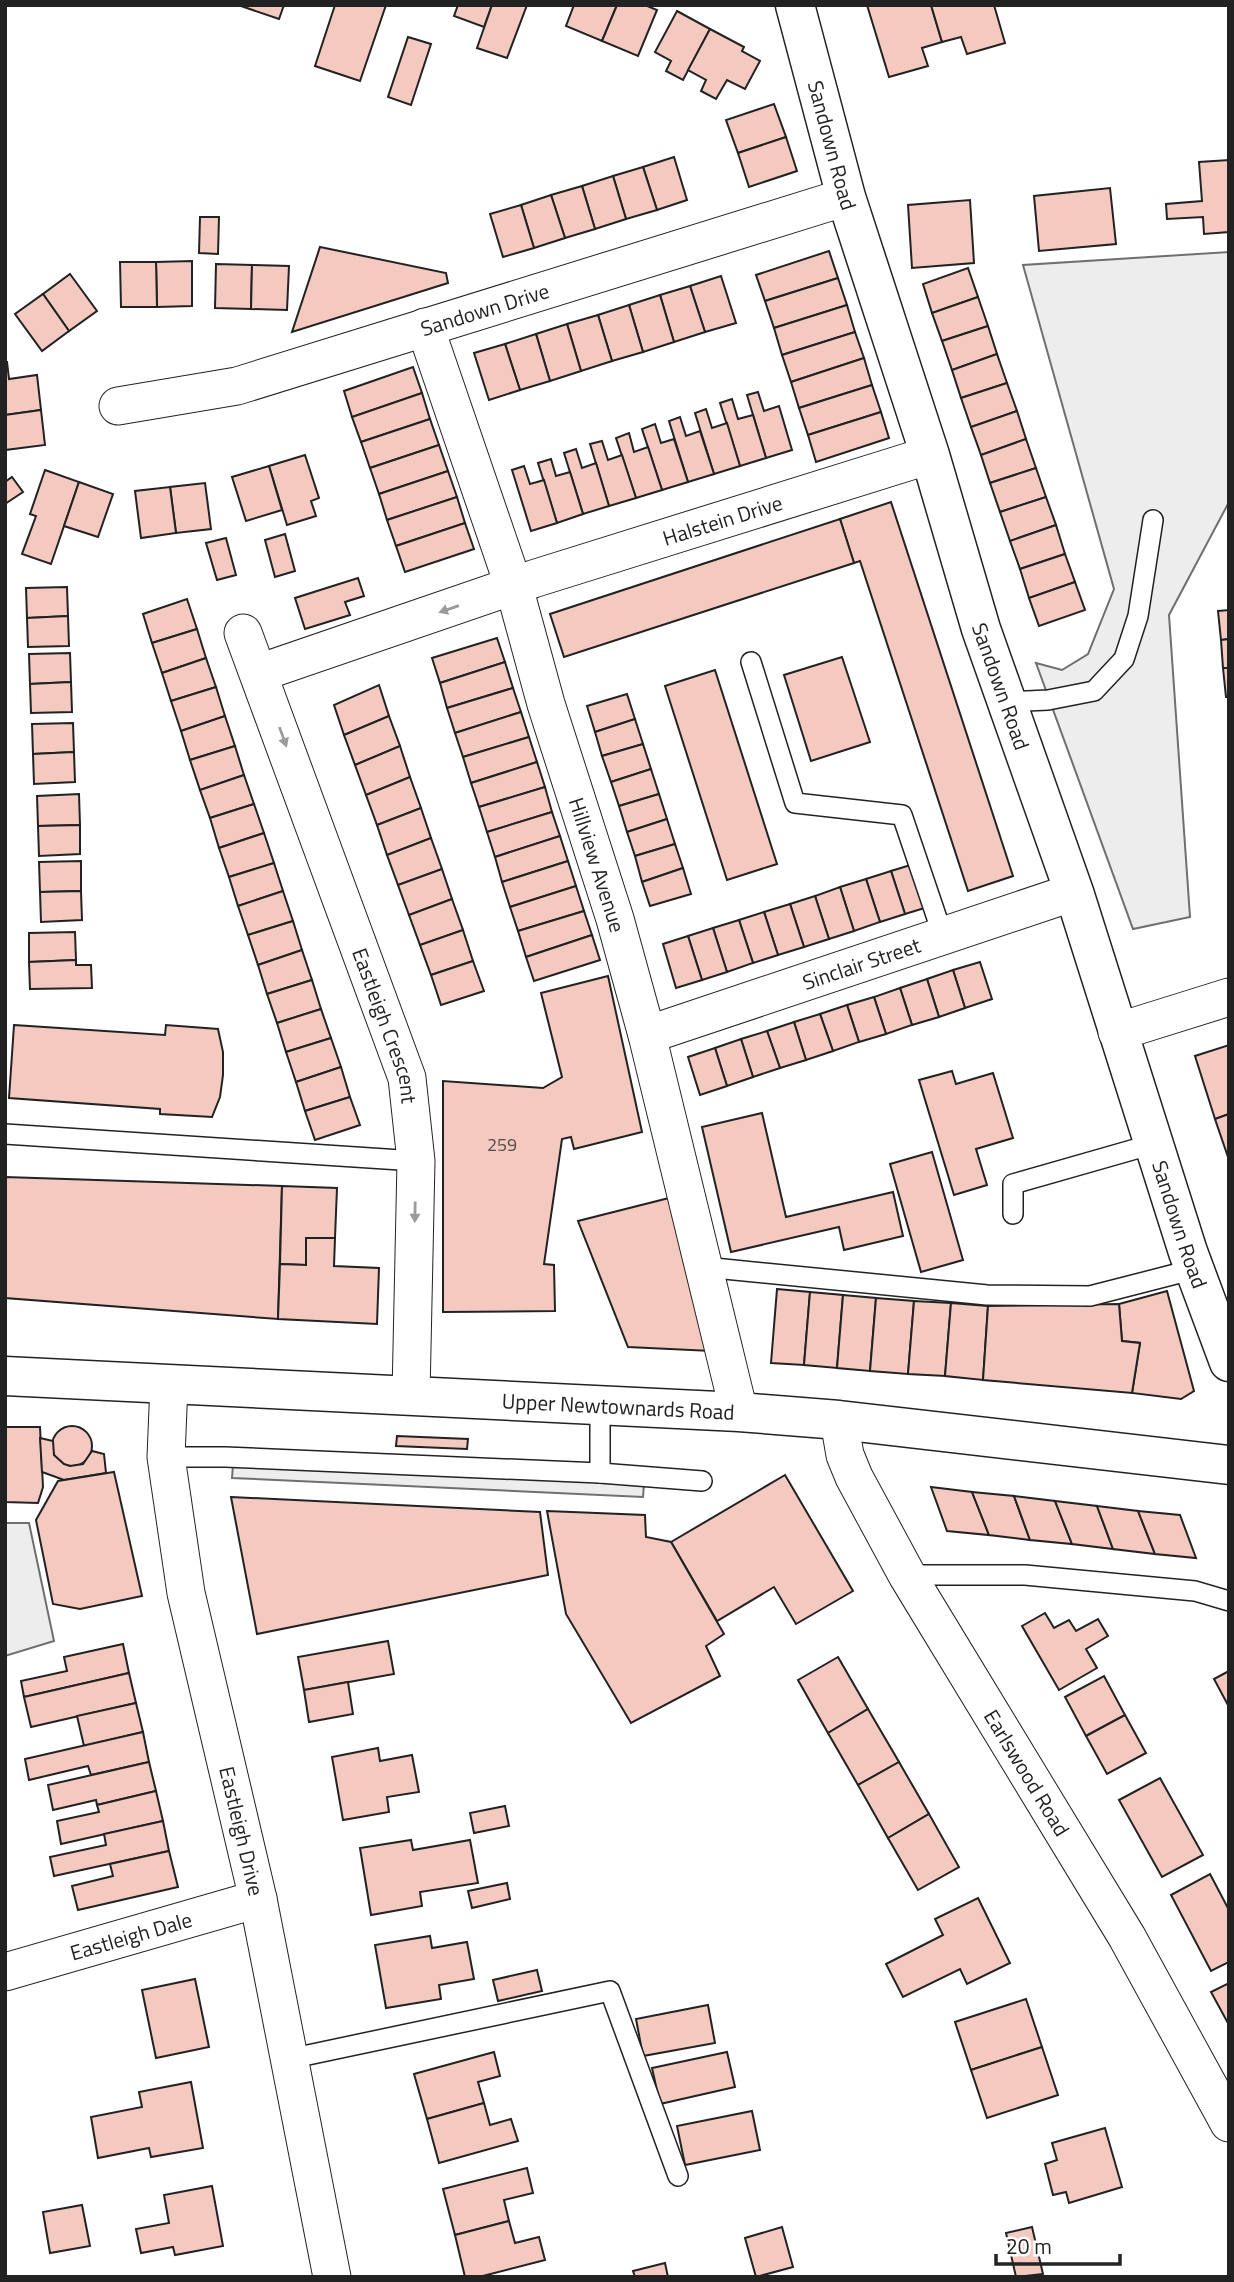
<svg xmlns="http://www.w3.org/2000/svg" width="1234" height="2282" viewBox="0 0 1234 2282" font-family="'Titillium Web',sans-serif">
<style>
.parking{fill:#ededed;stroke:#6f6f6f;stroke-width:2}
.building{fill:#f3c9c0;stroke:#222;stroke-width:2}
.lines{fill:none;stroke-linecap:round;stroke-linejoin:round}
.lane-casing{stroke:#222;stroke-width:22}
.street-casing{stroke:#222;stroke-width:39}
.secondary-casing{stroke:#222;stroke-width:41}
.primary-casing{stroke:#222;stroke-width:41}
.lane{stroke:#fff;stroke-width:19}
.street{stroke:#fff;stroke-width:37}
.secondary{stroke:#fff;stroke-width:38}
.primary{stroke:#fff;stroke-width:38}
.oneway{fill:#9c9c9c}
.labels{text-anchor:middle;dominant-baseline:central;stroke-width:5;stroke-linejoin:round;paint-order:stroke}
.number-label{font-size:18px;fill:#564c4a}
.street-label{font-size:21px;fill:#222;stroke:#fff}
</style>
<rect width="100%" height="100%" fill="#fff"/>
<g class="parking">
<polygon points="1229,252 1229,502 1169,615 1190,917 1133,929 1036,663 1062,670 1088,654 1114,589 1023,265"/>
<polygon points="233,1465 644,1484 643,1497 232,1478"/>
<polygon points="5,1523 29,1523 54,1641 5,1656"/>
</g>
<g class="building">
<polygon points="238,5 284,5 279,19"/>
<polygon points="335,5 386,5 360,81 315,66"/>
<polygon points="458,5 492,5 484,27 454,16"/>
<polygon points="492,5 527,5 507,58 477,48"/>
<polygon points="574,5 617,5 602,41 566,26"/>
<polygon points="617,5 645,5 657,10 638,56 602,41"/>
<polygon points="867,5 931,5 942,42 922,48 928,66 889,77"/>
<polygon points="931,5 994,5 1005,43 967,54 961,37 942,42"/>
<polygon points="677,11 710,29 683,80 666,71 671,61 655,52"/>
<polygon points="710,29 744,47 742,51 760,61 745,89 727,80 716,99 701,91 706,80 688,70"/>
<polygon points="408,37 431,44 411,105 388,97"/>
<polygon points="774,104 786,137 738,153 726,120"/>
<polygon points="786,137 797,171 749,187 738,153"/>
<polygon points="674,157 687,200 657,210 643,167"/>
<polygon points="1229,160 1229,232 1204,234 1203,217 1167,219 1166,204 1202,201 1199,162"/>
<polygon points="643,167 657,210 626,219 613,176"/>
<polygon points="613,176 626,219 595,229 582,186"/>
<polygon points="582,186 595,229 565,238 551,195"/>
<polygon points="1110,188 1116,244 1039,251 1034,196"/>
<polygon points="551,195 565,238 534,248 521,205"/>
<polygon points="970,200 974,263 912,268 908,205"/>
<polygon points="521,205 534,248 503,257 490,214"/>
<polygon points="200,217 219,217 218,254 199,253"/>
<polygon points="320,247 446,273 448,283 292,332"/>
<polygon points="829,251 838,278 765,301 756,275"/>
<polygon points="192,261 192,306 157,307 156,262"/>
<polygon points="120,262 156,262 157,307 121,307"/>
<polygon points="216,264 252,265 251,309 215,308"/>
<polygon points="252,265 289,266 287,310 251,309"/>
<polygon points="968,268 978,297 932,313 923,284"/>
<polygon points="70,274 97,311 69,331 43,294"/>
<polygon points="721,276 736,323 705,332 690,286"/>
<polygon points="838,278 847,305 774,328 765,301"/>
<polygon points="690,286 705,332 674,342 660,295"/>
<polygon points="43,294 69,331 42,351 15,314"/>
<polygon points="660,295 674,342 643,352 629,305"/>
<polygon points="978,297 988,326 942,341 932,313"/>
<polygon points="629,305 643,352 612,361 598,315"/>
<polygon points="847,305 855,332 782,355 774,328"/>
<polygon points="598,315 612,361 581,371 567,324"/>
<polygon points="567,324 581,371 550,381 536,334"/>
<polygon points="988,326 997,354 952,370 942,341"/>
<polygon points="855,332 864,358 791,382 782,355"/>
<polygon points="536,334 550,381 520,390 505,344"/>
<polygon points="505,344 520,390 489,400 474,353"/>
<polygon points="997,354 1007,383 961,398 952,370"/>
<polygon points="864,358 872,385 799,408 791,382"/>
<polygon points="5,362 7,362 9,379 37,375 41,410 5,415"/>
<polygon points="413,367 422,393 352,417 344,391"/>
<polygon points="1007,383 1017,411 971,427 961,398"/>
<polygon points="872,385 881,412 808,435 799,408"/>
<polygon points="758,392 764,411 779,406 792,450 766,458 747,395"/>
<polygon points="422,393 430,419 361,442 352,417"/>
<polygon points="732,399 738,419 753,415 766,458 740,466 720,403"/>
<polygon points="706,409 712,428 727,423 740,466 714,474 695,413"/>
<polygon points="41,410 45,445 5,450 5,415"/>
<polygon points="1017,411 1026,439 981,455 971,427"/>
<polygon points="881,412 889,438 816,462 808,435"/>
<polygon points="680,417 686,436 700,431 714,474 688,482 669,421"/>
<polygon points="430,419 439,445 370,468 361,442"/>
<polygon points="655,424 661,443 674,439 688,482 662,490 642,429"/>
<polygon points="629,433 634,452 648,447 662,490 636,498 616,438"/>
<polygon points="1026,439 1036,468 990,483 981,455"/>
<polygon points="602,441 608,460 622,455 636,498 609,506 590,444"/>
<polygon points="439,445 448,471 379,494 370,468"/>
<polygon points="576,449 582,468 596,463 609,506 583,514 564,453"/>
<polygon points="305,455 319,498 311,501 316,516 287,525 269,466"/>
<polygon points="551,459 556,476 570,472 583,514 557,523 538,463"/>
<polygon points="269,466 282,510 246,521 232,477"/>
<polygon points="524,466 530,484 544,480 557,523 531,531 512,470"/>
<polygon points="1036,468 1046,497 1000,512 990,483"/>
<polygon points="45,470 79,482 51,564 22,554 36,516 30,514"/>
<polygon points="448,471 457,497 387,520 379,494"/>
<polygon points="12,477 23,492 5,504 5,482"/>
<polygon points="79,482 113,494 98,537 64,526"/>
<polygon points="205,483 211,529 176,533 170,487"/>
<polygon points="170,487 176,533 141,538 135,491"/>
<polygon points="457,497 465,523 396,546 387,520"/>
<polygon points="1046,497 1056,525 1010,541 1000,512"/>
<polygon points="891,502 1013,876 968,891 860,561 854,563 840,519"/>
<polygon points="840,519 854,563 564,657 550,614"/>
<polygon points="465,523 474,549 405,572 396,546"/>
<polygon points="1056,525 1065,554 1020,569 1010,541"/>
<polygon points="285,534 295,571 275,577 265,540"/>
<polygon points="226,538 236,575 217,580 206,543"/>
<polygon points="1065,554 1075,582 1029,598 1020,569"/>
<polygon points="358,578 364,596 345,602 350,615 305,629 295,598"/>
<polygon points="1075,582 1085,610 1039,626 1029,598"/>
<polygon points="67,587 68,616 27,618 26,588"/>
<polygon points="187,599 197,629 152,643 143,614"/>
<polygon points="1229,610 1229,639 1221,640 1218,611"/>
<polygon points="68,616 69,646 28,647 27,618"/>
<polygon points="197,629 206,658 162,673 152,643"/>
<polygon points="497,638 505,662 440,683 432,658"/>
<polygon points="1229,639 1229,668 1223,668 1221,640"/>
<polygon points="70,653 71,682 30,684 29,654"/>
<polygon points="842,657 870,742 811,761 784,675"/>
<polygon points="206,658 216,687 171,701 162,673"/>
<polygon points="505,662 513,688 447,708 440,683"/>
<polygon points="1223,668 1229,668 1229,697 1226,697"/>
<polygon points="715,670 777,864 727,880 665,686"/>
<polygon points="71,682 72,712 31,713 30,684"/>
<polygon points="379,685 389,716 344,735 334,705"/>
<polygon points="216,687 225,716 181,731 171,701"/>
<polygon points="513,688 521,712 455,733 447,708"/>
<polygon points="627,694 635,719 595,732 587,706"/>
<polygon points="521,712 529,737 463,757 455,733"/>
<polygon points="225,716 235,746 190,760 181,731"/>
<polygon points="389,716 400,746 355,765 344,735"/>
<polygon points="635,719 643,744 602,756 595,732"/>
<polygon points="73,723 74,752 33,754 32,724"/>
<polygon points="529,737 537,762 471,783 463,757"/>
<polygon points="643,744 651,769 611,782 602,756"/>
<polygon points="235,746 244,775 200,790 190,760"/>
<polygon points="400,746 410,777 366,795 355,765"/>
<polygon points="74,752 75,782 34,784 33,754"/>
<polygon points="537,762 545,787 479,807 471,783"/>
<polygon points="651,769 659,794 619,806 611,782"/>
<polygon points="244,775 254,804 210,818 200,790"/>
<polygon points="410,777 421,808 377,825 366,795"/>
<polygon points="545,787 552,812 487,832 479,807"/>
<polygon points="79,794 80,825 38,826 37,796"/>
<polygon points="659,794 667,819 627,832 619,806"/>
<polygon points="254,804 264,833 219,848 210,818"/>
<polygon points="421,808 431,838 387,855 377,825"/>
<polygon points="552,812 560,836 495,857 487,832"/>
<polygon points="667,819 675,844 635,856 627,832"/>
<polygon points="80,825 80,854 39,856 38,826"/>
<polygon points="264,833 274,863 229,877 219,848"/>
<polygon points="560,836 568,861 502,882 495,857"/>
<polygon points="431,838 442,869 398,885 387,855"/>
<polygon points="675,844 683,868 642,882 635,856"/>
<polygon points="81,861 81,891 40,892 39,862"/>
<polygon points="568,861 576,886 510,907 502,882"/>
<polygon points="274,863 283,891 238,906 229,877"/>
<polygon points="917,863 931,906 905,914 891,871"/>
<polygon points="683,868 691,894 650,906 642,882"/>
<polygon points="442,869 452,899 409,915 398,885"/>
<polygon points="891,871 905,914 880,922 866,879"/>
<polygon points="866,879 880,922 854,931 840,887"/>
<polygon points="576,886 584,911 518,931 510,907"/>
<polygon points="840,887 854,931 829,939 815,896"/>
<polygon points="81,891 82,920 41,922 40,892"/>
<polygon points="283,891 293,921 248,935 238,906"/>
<polygon points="815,896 829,939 804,947 790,904"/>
<polygon points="452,899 463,930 420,945 409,915"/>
<polygon points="790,904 804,947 778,955 764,912"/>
<polygon points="584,911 592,935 526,957 518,931"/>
<polygon points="764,912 778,955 753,963 739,920"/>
<polygon points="739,920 753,963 727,972 713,928"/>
<polygon points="293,921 302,950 258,965 248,935"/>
<polygon points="713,928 727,972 702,980 688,936"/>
<polygon points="463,930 473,961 431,975 420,945"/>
<polygon points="75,932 76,960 29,962 29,933"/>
<polygon points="592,935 600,960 534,981 526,957"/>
<polygon points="688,936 702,980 676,988 663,944"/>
<polygon points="302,950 312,980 267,994 258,965"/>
<polygon points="76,960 76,965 91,965 92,988 30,989 29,962"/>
<polygon points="473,961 484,991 441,1005 431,975"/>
<polygon points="980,962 992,999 965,1008 953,970"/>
<polygon points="953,970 965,1008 939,1017 927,979"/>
<polygon points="608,976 642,1132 574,1149 571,1137 562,1139 544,1264 554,1265 555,1311 443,1312 443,1081 543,1088 562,1077 541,993"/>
<polygon points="927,979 939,1017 912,1025 900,988"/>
<polygon points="312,980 321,1009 277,1023 267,994"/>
<polygon points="900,988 912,1025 886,1034 874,997"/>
<polygon points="874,997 886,1034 859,1042 847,1005"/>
<polygon points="847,1005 859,1042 833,1051 820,1014"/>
<polygon points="321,1009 331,1038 286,1052 277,1023"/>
<polygon points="820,1014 833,1051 806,1060 794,1022"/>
<polygon points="794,1022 806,1060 780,1068 767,1031"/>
<polygon points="14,1025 165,1035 166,1025 218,1029 223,1052 223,1075 220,1097 212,1117 160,1114 160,1109 9,1098"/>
<polygon points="767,1031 780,1068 753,1077 741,1039"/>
<polygon points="331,1038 341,1067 296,1082 286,1052"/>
<polygon points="741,1039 753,1077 727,1086 715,1048"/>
<polygon points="1229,1045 1229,1114 1215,1119 1195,1056"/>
<polygon points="715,1048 727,1086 700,1095 688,1057"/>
<polygon points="341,1067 350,1097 305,1111 296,1082"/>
<polygon points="952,1071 956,1084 993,1073 1013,1138 976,1149 987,1185 954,1195 919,1080"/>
<polygon points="350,1097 360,1125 315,1140 305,1111"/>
<polygon points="762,1113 786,1217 893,1192 903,1236 844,1250 839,1227 731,1252 702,1127"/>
<polygon points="1229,1114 1229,1160 1215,1119"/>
<polygon points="932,1152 963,1260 921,1272 890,1164"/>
<polygon points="5,1177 282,1186 278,1319 5,1298"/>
<polygon points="282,1186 337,1188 335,1238 306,1238 306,1265 280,1264"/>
<polygon points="669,1198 711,1351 628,1347 578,1221"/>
<polygon points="306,1238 335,1238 334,1266 379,1268 377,1324 278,1319 280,1264 306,1265"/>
<polygon points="777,1289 810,1292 804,1365 771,1363"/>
<polygon points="1167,1291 1194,1391 1181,1399 1132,1393 1140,1343 1122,1341 1119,1304"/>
<polygon points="810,1292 843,1295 837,1368 804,1365"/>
<polygon points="843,1295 876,1298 870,1371 837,1368"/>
<polygon points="876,1298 914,1301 908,1374 870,1371"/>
<polygon points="914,1301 951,1303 945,1376 908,1374"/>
<polygon points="951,1303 988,1306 983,1380 945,1376"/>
<polygon points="1119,1304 1122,1341 1140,1343 1132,1393 983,1380 988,1306"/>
<circle cx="72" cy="1446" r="20"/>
<polygon points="5,1427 40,1427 43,1487 38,1503 5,1502"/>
<polygon points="397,1436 468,1439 467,1449 396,1446"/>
<polygon points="40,1438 53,1441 54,1455 64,1464 70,1466 83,1464 92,1451 104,1454 106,1473 64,1480 42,1472"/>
<polygon points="114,1472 142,1596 80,1609 53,1604 36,1520 58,1481"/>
<polygon points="785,1475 853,1591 796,1624 774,1587 717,1621 671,1542"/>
<polygon points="931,1487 972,1492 989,1535 947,1531"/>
<polygon points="972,1492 1014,1496 1030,1540 989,1535"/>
<polygon points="1014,1496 1055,1501 1072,1544 1030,1540"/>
<polygon points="231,1497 540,1512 548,1575 257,1634"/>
<polygon points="1055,1501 1097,1506 1113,1549 1072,1544"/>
<polygon points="1097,1506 1138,1511 1155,1554 1113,1549"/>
<polygon points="547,1511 645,1515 646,1537 671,1542 724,1634 706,1646 720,1676 631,1723 566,1614"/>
<polygon points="1138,1511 1180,1515 1196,1558 1155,1554"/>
<polygon points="1045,1613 1054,1628 1069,1620 1076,1631 1098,1619 1108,1636 1086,1649 1097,1668 1059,1690 1022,1626"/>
<polygon points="388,1641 394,1674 304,1690 298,1657"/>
<polygon points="123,1644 129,1673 24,1697 21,1681 67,1671 64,1657"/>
<polygon points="838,1657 868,1709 828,1733 798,1680"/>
<polygon points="1229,1671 1229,1707 1214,1679"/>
<polygon points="129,1673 136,1703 31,1727 24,1697"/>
<polygon points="1104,1676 1125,1715 1086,1736 1065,1697"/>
<polygon points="348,1682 353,1714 309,1722 304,1690"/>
<polygon points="136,1703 143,1732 84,1746 77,1716"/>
<polygon points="868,1709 899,1762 858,1785 828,1733"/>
<polygon points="1125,1715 1146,1753 1107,1774 1086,1736"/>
<polygon points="143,1732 149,1762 91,1775 88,1766 29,1780 25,1759"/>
<polygon points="378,1748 380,1761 412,1755 419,1792 387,1797 389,1812 343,1820 332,1757"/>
<polygon points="149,1762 156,1791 97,1805 96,1800 53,1810 48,1785"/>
<polygon points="899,1762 929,1814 888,1838 858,1785"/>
<polygon points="1160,1778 1203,1855 1162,1877 1119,1800"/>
<polygon points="156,1791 163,1821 61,1844 57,1821 99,1812 97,1805"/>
<polygon points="505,1806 509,1826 474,1833 470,1813"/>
<polygon points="929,1814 959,1867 918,1890 888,1838"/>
<polygon points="163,1821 169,1851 54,1876 50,1857 106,1845 104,1834"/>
<polygon points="411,1840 413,1850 470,1840 478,1883 420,1892 422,1906 371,1915 360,1848"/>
<polygon points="169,1851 178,1887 78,1910 72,1886 113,1876 110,1864"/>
<polygon points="1210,1874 1229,1910 1229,1962 1211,1971 1171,1895"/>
<polygon points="507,1883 510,1899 472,1908 468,1891"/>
<polygon points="978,1898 1010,1963 967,1984 960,1969 903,1997 886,1964 943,1935 935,1919"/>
<polygon points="430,1936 432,1948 467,1942 474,1979 439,1985 441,1999 386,2008 375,1945"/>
<polygon points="537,1970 542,1991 498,2001 493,1980"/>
<polygon points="195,1979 209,2047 156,2058 142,1990"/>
<polygon points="1229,1983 1229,2025 1211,1992"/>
<polygon points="1026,1999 1042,2047 971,2070 955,2022"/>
<polygon points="708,2005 715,2043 643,2056 636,2019"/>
<polygon points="1042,2047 1058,2095 987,2118 971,2070"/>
<polygon points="494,2052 500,2076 478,2082 484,2103 427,2119 414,2074"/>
<polygon points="727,2052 735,2087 660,2104 652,2068"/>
<polygon points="191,2082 203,2148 151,2157 149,2148 98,2158 91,2117 142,2107 139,2092"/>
<polygon points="484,2103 490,2125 511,2119 518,2141 439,2163 427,2119"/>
<polygon points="752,2111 760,2150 685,2165 677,2126"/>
<polygon points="1105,2128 1122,2187 1069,2203 1066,2192 1053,2195 1045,2164 1057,2160 1052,2143"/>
<polygon points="527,2168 533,2193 504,2200 509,2221 455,2235 443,2189"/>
<polygon points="212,2186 223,2246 175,2255 173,2247 141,2253 136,2229 169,2223 164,2195"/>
<polygon points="82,2205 90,2246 50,2253 43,2212"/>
<polygon points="509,2221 515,2243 539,2237 545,2260 479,2277 465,2277 455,2235"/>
<polygon points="782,2227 793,2267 756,2277 745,2238"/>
<polygon points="1032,2227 1043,2274 1016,2277 1006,2233"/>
<polygon points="665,2263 668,2277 635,2277 633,2271"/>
</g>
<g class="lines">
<defs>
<g id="lane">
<polyline points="751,662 795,803 902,815 943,936"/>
<polyline points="1007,702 1048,700 1094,691 1124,659 1138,616 1153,520"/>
<polyline points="5,1134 416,1161"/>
<polyline points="1013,1214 1013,1184 1153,1144"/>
<polyline points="704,1267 987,1295 1090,1296 1195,1269"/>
<polyline points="166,1457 225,1457 600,1473 702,1481"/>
<polyline points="600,1473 600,1404"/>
<polyline points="907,1575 1025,1575 1195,1591 1229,1601"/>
<polyline points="289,2059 610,1991 678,2176"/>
</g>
<g id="street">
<path id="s1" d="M 425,327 L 514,587 L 546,704 L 615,919 L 647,1035 L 739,1412"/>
<path id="s2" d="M 118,406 L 237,386 L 846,197"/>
<path id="s3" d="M 243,633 L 407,1078 L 416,1161 L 411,1395"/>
<path id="s4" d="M 259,673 L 533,579 L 930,455"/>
<polyline points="1117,1032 1229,997"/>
<path id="s5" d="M 647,1035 L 1074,892"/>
<path id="s6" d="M 169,1384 L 166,1457 L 186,1593 L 258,1899 L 332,2277"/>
<path id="s7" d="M 839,1420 L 845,1455 L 854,1477 L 907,1575 L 1127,1937 L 1229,2123"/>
<path id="s8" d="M 5,1972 L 258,1899"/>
</g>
<g id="secondary">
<path id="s9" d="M 795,5 L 846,197 L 930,455 L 981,629 L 1074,892 L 1188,1252 L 1229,1362"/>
</g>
<g id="primary">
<path id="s10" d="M 5,1376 L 739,1412 L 839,1420 L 1229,1465"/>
</g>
</defs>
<use href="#lane" class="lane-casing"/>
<use href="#street" class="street-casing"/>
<use href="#secondary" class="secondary-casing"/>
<use href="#primary" class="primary-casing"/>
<use href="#lane" class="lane"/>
<use href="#street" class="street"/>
<use href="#secondary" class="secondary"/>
<use href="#primary" class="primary"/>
</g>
<defs><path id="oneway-solid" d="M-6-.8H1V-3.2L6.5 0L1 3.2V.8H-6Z" transform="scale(1.75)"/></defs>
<g class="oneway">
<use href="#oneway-solid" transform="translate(449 609) rotate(161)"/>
<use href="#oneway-solid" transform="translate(283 737) rotate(70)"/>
<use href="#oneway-solid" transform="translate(415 1212) rotate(91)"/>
</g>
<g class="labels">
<g class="number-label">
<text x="502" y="1144">259</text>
</g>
<g class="street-label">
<text stroke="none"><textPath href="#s9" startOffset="145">Sandown Road</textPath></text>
<text stroke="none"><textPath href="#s2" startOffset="380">Sandown Drive</textPath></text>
<text stroke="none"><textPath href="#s4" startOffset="488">Halstein Drive</textPath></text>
<text stroke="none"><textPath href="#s9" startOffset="712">Sandown Road</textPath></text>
<text stroke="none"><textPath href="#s1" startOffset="565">Hillview Avenue</textPath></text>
<text stroke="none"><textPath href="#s5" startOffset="226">Sinclair Street</textPath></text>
<text stroke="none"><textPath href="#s3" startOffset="418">Eastleigh Crescent</textPath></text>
<text stroke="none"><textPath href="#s9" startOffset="1279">Sandown Road</textPath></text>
<text stroke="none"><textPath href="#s10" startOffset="614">Upper Newtownards Road</textPath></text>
<text stroke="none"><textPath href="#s7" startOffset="402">Earlswood Road</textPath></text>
<text stroke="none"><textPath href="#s6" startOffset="455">Eastleigh Drive</textPath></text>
<text stroke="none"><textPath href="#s8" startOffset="131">Eastleigh Dale</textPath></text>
</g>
</g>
<rect width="1234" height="2282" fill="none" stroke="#222222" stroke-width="14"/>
<path d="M996 2254v10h124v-10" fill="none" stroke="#222222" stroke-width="3.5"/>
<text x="1006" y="2254" font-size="21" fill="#222222" stroke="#ffffff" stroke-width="5" paint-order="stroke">20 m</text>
</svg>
